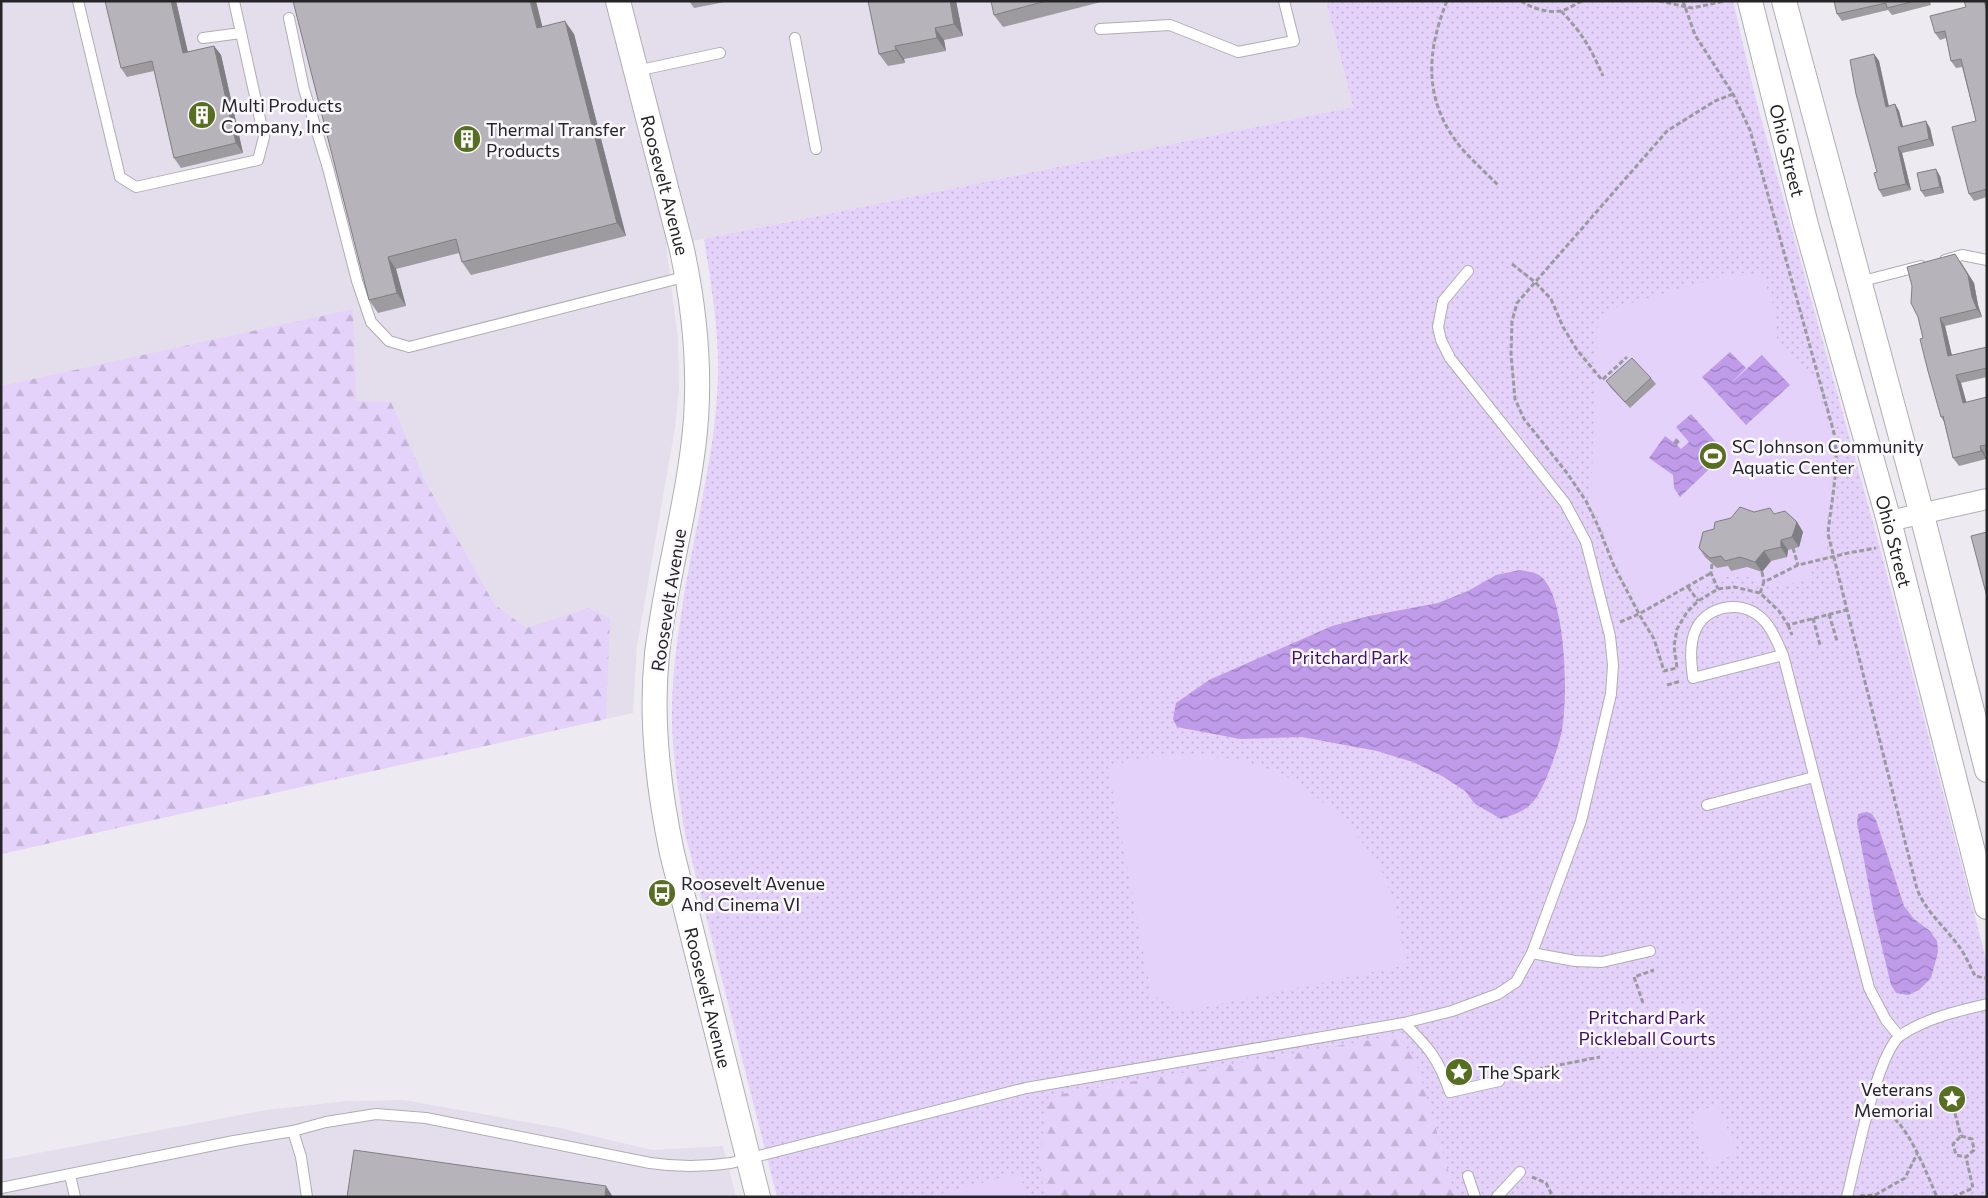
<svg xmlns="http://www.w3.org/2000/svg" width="1988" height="1198" viewBox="0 0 1988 1198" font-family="Commissioner,sans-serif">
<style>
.built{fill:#e4deec}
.grass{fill:url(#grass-dots)}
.forest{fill:url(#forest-firs)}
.garden{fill:#e4d2fa}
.water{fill:url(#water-waves)}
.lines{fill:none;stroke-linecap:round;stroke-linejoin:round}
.service-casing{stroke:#afadb3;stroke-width:12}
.minor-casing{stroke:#afadb3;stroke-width:22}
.tertiary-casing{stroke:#afadb3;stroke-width:26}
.path{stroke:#9b9a9e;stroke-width:3;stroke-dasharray:5 2.5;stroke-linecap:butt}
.service{stroke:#fff;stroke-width:10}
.minor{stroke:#fff;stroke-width:20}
.tertiary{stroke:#fff;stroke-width:24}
.wall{fill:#9d9ba0}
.shaded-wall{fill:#7f7e82}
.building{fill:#b6b4ba;stroke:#7f7e82}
.labels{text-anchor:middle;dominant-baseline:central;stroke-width:5;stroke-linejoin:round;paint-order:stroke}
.poi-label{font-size:18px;fill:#252426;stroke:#fbf8ff;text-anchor:start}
.street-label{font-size:18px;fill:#252426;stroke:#fbf8ff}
.park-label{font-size:18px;fill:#420c69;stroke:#fbf8ff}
</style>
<defs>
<pattern id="grass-dots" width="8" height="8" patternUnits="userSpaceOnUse" patternTransform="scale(1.25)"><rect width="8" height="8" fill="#e4d2fa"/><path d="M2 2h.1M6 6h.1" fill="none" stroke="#c3b4d6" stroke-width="1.8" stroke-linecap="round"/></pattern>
<pattern id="forest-firs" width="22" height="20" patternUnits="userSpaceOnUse" patternTransform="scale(1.25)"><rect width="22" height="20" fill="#e4d2fa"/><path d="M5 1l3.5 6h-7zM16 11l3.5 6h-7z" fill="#c3b4d6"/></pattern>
<pattern id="water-waves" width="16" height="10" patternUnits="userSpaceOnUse" patternTransform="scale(1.25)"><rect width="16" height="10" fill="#bf9bea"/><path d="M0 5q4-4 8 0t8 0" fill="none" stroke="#9b7ebd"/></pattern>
</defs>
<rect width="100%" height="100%" fill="#edebf1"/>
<g class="built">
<polygon points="1,1 1326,1 1353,107 704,239 666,245 678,338 679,390 675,428 637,646 633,713 1,854"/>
<polygon points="404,1100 560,1128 652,1150 723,1146 736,1197 1,1197 1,1160 266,1110 348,1101"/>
</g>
<path class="grass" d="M 1326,1 L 1733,1 L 1755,96 L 1880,548 L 1987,963 L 1987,1197 L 777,1197 L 684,829 C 680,800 675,772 673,743 C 670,703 674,661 680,622 C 691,540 716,458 718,375 C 719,329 711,284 704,239 L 1353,107 Z"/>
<g class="forest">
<polygon points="353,309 356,401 391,402 425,481 494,604 526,628 589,608 610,618 606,719 1,854 1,386"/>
<polygon points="1399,1035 1417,1065 1456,1197 1046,1197 1038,1162 1050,1096"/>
</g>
<g class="garden">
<path d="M 1746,273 L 1760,276 C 1773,295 1777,316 1777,339 L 1815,379 L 1832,441 L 1833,472 L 1825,535 L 1828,556 L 1809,561 L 1813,578 L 1778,587 L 1749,577 L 1723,577 L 1698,585 L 1645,616 L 1619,568 L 1600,521 L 1591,504 L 1597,328 L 1607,313 L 1618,307 L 1730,274 Z"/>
<polygon points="1200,755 1245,761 1287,777 1327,805 1354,832 1380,866 1397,912 1406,965 1181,1012 1151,994 1108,766 1149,757"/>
<polygon points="1690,1002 1696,1036 1680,1039 1673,1005"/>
<polygon points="1664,1006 1671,1041 1656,1044 1649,1010"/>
<polygon points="1639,1011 1646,1046 1631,1048 1624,1014"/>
<polygon points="1614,1016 1621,1051 1606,1054 1599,1019"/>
<polygon points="1717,1104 1738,1153 1710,1165 1690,1116"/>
<polygon points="1020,1173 1026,1197 928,1197"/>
</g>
<g class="water">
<polygon points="1730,352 1746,368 1729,385 1762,355 1790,385 1746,425 1702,377"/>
<polygon points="1691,414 1726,453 1680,497 1674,488 1673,475 1649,458 1665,436 1673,442 1676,438 1680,442 1677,445 1681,449 1689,442 1676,427"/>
<path d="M 1520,570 C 1525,571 1534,572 1539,575 C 1567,593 1568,699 1562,730 C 1559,746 1543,794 1531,804 C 1523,812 1512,815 1501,819 L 1475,804 L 1465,791 L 1444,777 L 1413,762 L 1377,751 L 1302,737 L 1240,739 L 1177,727 L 1173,719 L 1176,703 L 1209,680 L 1332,626 L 1369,616 L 1438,603 L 1468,591 L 1496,575 Z"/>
<polygon points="1867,812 1872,814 1876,820 1904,906 1914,919 1930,931 1937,941 1938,952 1931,978 1919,990 1908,995 1896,993 1891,985 1874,914 1857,823 1858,814"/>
</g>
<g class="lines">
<defs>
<g id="service">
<polyline points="78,1 120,177 136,187 258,160 264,137 234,1"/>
<polyline points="289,18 304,89 328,168 357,281 371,322 389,341 409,347 688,276"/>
<polyline points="1100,29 1170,25 1238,52 1294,41 1284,1"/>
<polyline points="203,38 241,33"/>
<polyline points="795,38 816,149"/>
<polyline points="636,71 720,53"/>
<polyline points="1945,260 1962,255 1987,260"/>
<polyline points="1859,282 1921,266"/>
<path d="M 1783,655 L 1693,678 C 1691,662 1689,644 1696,629 C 1707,606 1740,600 1759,616 C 1771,625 1777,642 1783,655 L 1869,988 L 1886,1020 L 1899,1036"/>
<polyline points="1707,805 1814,777"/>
<polyline points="1532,953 1575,961 1602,962 1650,951"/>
<polyline points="1404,1023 1452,1011 1498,994 1516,982 1532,953 1581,821 1611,694 1613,665 1610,636 1586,542 1565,503 1450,358 1441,340 1438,327 1443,301 1468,271"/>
<polyline points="293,1131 301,1157 307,1197"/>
<polyline points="70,1175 75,1197"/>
<polyline points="1468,1176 1475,1197"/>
<path d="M 1,1188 L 234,1141 L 293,1131 L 326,1122 L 376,1114 L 426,1118 L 650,1163 C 677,1167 704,1167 731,1163 L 1026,1088 L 1404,1023 C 1429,1048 1438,1058 1450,1092 L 1499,1081"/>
<polyline points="1497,1197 1520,1172"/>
<path d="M 1847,1197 C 1855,1165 1877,1052 1901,1035 C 1927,1018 1957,1011 1987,1004"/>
</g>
<polyline id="minor" points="1889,521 1987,499"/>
<g id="tertiary">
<path id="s1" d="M 618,1 L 682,250 C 694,306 700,361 696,419 C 690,498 666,575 657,654 C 650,721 658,787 672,853 L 758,1197"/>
<path id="s2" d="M 1750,1 L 1806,225 L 1889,521 L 1987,907"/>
<polyline points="1784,1 1922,515 1987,770"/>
</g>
</defs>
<use href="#service" class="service-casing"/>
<use href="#minor" class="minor-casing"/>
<use href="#tertiary" class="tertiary-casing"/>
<g class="path">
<path d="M 1447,1 C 1425,55 1424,104 1463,150 C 1474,162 1487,174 1498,185"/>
<path d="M 1521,1 C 1531,8 1547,13 1560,11 C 1567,10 1575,4 1582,1"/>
<polyline points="1659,1 1692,8 1725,1"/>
<path d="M 1683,1 L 1695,35 L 1733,94 L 1750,130 L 1834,433 C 1840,467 1831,500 1828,534 L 1917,889 C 1926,912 1944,926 1958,945 C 1965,954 1970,966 1975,976 L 1985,978"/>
<path d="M 1561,11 C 1583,34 1590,47 1603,76"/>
<polyline points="1733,94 1715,101 1667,131 1517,303 1512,321 1511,354 1515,399 1524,419 1567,473 1586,501 1598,526 1614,566 1639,614 1654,639 1664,671 1677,668 1674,646 1677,629 1687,612 1698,601 1718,589 1734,587 1760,593 1779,611 1788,625 1846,610"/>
<polyline points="1512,264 1535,282 1551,299 1563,327 1577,350 1602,380 1627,357"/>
<polyline points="1675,444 1678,440"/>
<polyline points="1793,548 1798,565"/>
<polyline points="1712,564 1711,573 1718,589"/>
<polyline points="1762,572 1764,582"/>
<polyline points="1688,587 1698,601"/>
<polyline points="1760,593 1764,582 1798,565 1848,553 1876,548"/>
<polyline points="1829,614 1837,641"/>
<polyline points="1813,618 1820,645"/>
<polyline points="1620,622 1639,614 1711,573"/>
<polyline points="1788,625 1792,635"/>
<polyline points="1667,685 1681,681"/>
<polyline points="1643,1003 1634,977 1654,970"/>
<polyline points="1523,1072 1600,1057"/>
<circle cx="1952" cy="1098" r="7"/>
<polyline points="1953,1106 1961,1136"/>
<path d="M 1882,1111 C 1906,1117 1927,1175 1937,1197"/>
<polygon points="1961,1136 1972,1139 1974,1150 1966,1157 1956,1155 1953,1144"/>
<polyline points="1532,1177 1546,1183 1553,1197"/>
<polyline points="1860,1196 1875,1195 1905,1178 1917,1154"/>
<polyline points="1953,1197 1973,1188 1966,1157"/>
</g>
<use href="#service" class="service"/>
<use href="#minor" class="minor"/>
<use href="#tertiary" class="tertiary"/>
</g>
<g class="wall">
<polygon points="176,1 188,52 214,46 221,55 243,153 181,168 174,158 154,71 127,77 121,68"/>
<polygon points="293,1 542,27 574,34 626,236 471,275 462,262 459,253 396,269 406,306 378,313 369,300"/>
<polygon points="689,1 730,1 694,8"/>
<polygon points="956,1 963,36 944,40 946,51 904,59 905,63 888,66 879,54"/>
<polygon points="991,1 1105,1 1003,27 994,15"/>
<polygon points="1834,1 1930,1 1931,5 1892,15 1888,10 1842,21 1837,14"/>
<polygon points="1987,1 1987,197 1974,201 1969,194 1976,121 1962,67 1956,68 1951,61 1946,38 1940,40 1935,33"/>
<polygon points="1874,54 1879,61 1889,106 1895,104 1899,111 1903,127 1930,128 1934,146 1902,153 1911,190 1883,197 1879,190"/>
<polygon points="1940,176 1944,193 1925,197 1921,191"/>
<polygon points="1961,262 1974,283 1978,305 1982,317 1945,326 1952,356 1987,347 1987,377 1961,383 1966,403 1987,397 1987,454 1985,454 1986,459 1959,466 1953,458 1944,422 1941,417 1923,338"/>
<polygon points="1651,378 1656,384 1630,408 1611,388 1606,381"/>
<polygon points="1754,512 1774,514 1797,522 1803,532 1799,547 1788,550 1787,557 1771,561 1762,572 1747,567 1731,571 1728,566 1717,568 1705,557 1699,548 1714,529"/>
</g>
<g class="shaded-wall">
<polygon points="171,1 176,1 190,62 183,53"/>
<polygon points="530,1 536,1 546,41 537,28"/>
<polygon points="950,1 956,1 963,36 954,24"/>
<polygon points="1984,1 1987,1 1987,12"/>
<polygon points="565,21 574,34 626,236 617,223"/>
<polygon points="935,28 944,40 946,51 937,38"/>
<polygon points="214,46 221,55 243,153 236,143"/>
<polygon points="895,46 904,59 905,63 896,50"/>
<polygon points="1874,54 1879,61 1890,113 1886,107"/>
<polygon points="1895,104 1899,111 1905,134 1901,127"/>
<polygon points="1926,121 1930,128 1934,146 1929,139"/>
<polygon points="1898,147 1902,153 1911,190 1906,184"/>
<polygon points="1936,169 1940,176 1944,193 1940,187"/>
<polygon points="1955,254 1974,283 1978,305 1982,317 1977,309"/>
<polygon points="388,257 396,269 406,306 397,293"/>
<polygon points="1940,318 1945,326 1954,364 1948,356"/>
<polygon points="1956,375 1961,383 1969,411 1963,403"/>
<polygon points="1980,446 1985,454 1986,459 1981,451"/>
<polygon points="1797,522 1803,532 1799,547 1792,537"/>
<polygon points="1781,540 1788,550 1787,557 1781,547"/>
<polygon points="1764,551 1771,561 1762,572 1755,562"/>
<polygon points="606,1186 613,1197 605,1197"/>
</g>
<g class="building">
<polygon points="105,1 171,1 183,53 214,46 236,143 174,158 152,61 121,68"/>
<polygon points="293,1 530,1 537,28 565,21 617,223 462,262 456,239 388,257 397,293 369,300"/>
<polygon points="868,1 950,1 954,24 935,28 937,38 895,46 896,50 879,54"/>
<polygon points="991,1 1046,1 994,15"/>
<polygon points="1834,1 1915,1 1887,8 1886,3 1837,14"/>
<polygon points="1964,1 1984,1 1987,12 1987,189 1969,194 1952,127 1976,121 1961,59 1951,61 1945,31 1935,33 1930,16 1966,7"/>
<polygon points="1874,54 1886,107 1895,104 1901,127 1926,121 1929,139 1898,147 1906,184 1879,190 1874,173 1877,172 1856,94 1850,60"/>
<polygon points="1936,169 1940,187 1921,191 1917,173"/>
<polygon points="1955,254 1968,275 1972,297 1977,309 1940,318 1948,356 1987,347 1987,368 1956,375 1963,403 1987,397 1987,445 1980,446 1981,451 1953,458 1943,416 1941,417 1928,371 1920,339 1923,338 1918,317 1911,303 1912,286 1907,267"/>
<polygon points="1632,358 1651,378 1625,402 1606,381"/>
<polygon points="1740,507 1754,512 1770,508 1774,514 1785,511 1797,522 1792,537 1781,540 1781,547 1764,551 1755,562 1740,557 1725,561 1721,556 1710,558 1699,548 1703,532 1714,529 1715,522 1731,518"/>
<polygon points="1987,532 1987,597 1971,536"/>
<polygon points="354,1150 606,1186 605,1197 347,1197"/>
</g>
<defs>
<symbol id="building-disc" viewBox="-11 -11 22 22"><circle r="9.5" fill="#576f21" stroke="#fbf8ff"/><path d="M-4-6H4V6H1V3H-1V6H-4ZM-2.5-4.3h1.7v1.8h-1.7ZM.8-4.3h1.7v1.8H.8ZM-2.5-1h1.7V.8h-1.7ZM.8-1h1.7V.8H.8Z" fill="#fff"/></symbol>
<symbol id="stadium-disc" viewBox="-11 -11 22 22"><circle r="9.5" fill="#576f21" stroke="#fbf8ff"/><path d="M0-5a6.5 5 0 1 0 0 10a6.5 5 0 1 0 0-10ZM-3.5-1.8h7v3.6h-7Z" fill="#fff"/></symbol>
<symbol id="bus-disc" viewBox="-11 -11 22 22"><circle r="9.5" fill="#576f21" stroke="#fbf8ff"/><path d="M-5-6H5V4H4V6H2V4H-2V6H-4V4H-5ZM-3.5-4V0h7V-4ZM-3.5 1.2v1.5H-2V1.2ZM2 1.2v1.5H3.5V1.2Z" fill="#fff"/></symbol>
<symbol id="sight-disc" viewBox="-11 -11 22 22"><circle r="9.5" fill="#576f21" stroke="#fbf8ff"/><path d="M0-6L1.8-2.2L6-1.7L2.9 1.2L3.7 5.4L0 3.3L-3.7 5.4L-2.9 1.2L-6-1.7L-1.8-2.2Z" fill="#fff"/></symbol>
</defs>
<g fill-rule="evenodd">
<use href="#building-disc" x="186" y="99" width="32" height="32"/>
<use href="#building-disc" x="451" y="123" width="32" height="32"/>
<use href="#stadium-disc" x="1697" y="440" width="32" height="32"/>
<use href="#bus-disc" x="646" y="877" width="32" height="32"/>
<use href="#sight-disc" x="1443" y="1056" width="32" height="32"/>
<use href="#sight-disc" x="1936" y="1083" width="32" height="32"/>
</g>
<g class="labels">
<g class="poi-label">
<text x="221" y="105">Multi Products<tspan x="221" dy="21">Company, Inc</tspan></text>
<text x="486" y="129">Thermal Transfer<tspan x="486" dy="21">Products</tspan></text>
<text x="1732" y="446">SC Johnson Community<tspan x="1732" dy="21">Aquatic Center</tspan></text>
<text x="681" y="883">Roosevelt Avenue<tspan x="681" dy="21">And Cinema VI</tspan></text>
<text x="1478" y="1072">The Spark</text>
<text x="1933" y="1089" text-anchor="end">Veterans<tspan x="1933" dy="21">Memorial</tspan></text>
</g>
<g class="street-label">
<text stroke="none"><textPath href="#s2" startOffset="154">Ohio Street</textPath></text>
<text stroke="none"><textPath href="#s1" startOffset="190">Roosevelt Avenue</textPath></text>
<text stroke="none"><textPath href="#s2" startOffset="559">Ohio Street</textPath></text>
<text transform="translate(668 600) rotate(-81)">Roosevelt Avenue</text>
<text stroke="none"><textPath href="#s1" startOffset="1015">Roosevelt Avenue</textPath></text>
</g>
<g class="park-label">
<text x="1350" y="657">Pritchard Park</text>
<text x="1647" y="1017">Pritchard Park<tspan x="1647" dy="21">Pickleball Courts</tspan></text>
</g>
</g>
<rect width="1988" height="1198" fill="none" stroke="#252426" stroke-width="5"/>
</svg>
